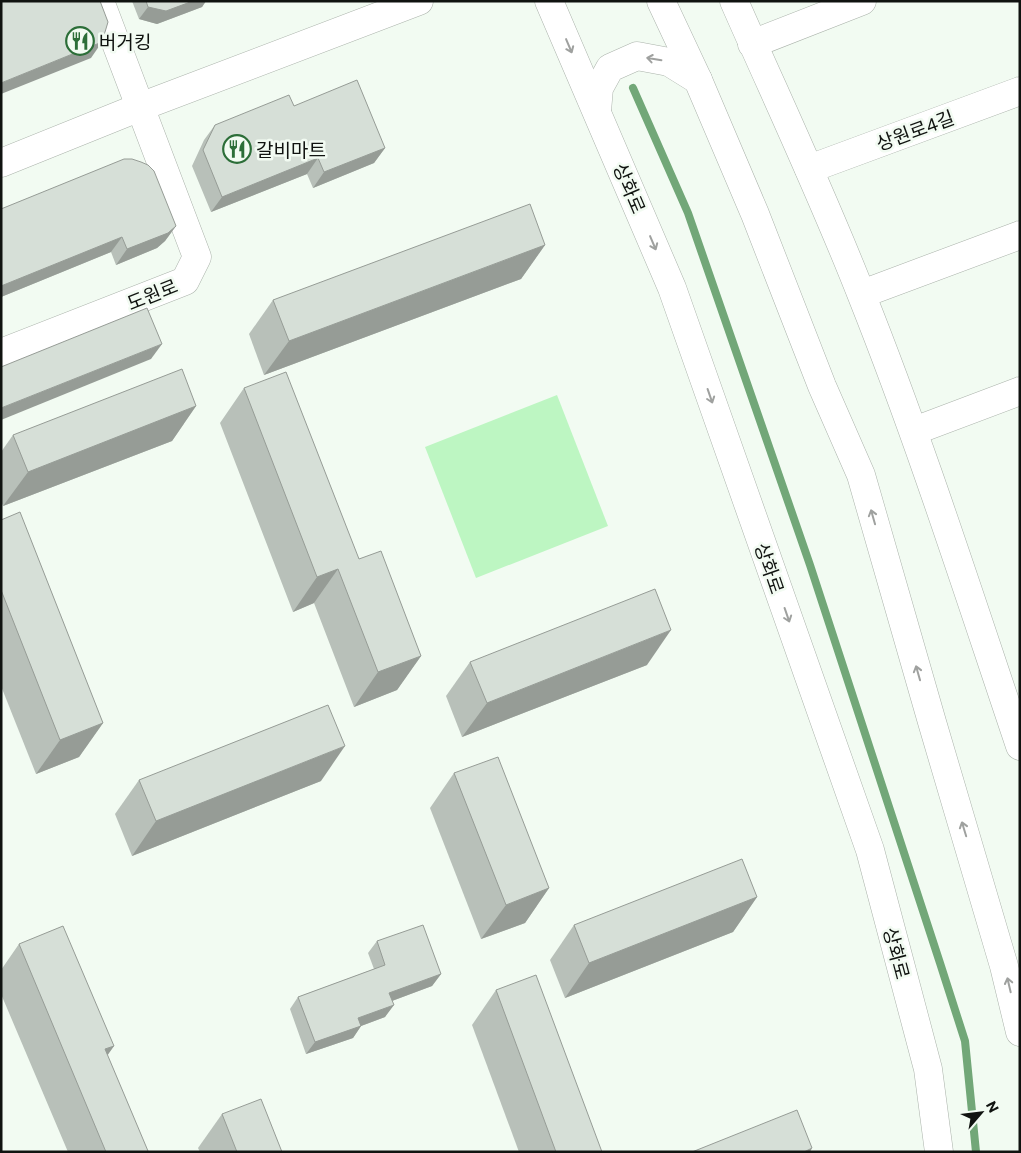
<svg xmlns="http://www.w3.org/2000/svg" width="1021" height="1153" viewBox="0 0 1021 1153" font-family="Commissioner,'Noto Sans KR',sans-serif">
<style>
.green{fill:#bdf6c2}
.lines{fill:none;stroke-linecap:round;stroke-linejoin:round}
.stream{stroke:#72a778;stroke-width:8}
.minor-casing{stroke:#abb3ab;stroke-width:29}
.major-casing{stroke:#abb3ab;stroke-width:29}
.minor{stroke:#fff;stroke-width:28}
.major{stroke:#fff;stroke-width:28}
.wall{fill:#b8c0b9}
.shaded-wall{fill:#969c96}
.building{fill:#d6dfd7;stroke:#969c96}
.oneway{stroke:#9fa19f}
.labels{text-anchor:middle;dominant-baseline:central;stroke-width:5;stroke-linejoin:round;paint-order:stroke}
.poi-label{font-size:19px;fill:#101310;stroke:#f2fbf2;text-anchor:start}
.street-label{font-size:19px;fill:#101310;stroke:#f2fbf2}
</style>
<rect width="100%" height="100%" fill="#f2fbf2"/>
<polygon class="green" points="557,395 608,526 476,578 425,447"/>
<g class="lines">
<polyline class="stream" points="633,88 688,213 810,565 940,963 965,1041 976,1152"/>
<defs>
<g id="minor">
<path d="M 734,1 C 777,99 823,196 862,296 C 921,444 969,595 1020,746"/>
<polyline points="752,44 862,1"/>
<polyline points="1,163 140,107 419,1"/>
<polyline points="809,169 1020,91"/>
<polyline points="862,294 1020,235"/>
<polyline points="1,353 185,281 197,257 100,1"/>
<polyline points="914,431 1020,391"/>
</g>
<g id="major">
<polyline points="549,1 672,288 870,850 928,1069 939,1152"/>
<polyline points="661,1 698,80 755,214 822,386 861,475 932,722 1004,966 1020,1032"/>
<polyline points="597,111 599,88 610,68 637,56 669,62 698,80"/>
</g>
</defs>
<use href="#minor" class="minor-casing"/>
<use href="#major" class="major-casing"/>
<use href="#minor" class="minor"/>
<use href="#major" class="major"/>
</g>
<g class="wall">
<polygon points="132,1 206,1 202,7 157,24 139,19"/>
<polygon points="294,106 385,148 374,163 313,188 307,174 211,212 192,166 204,140 215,125"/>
<polygon points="1,209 176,226 165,241 157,248 116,265 111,252 1,297"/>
<polygon points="545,245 521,279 264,375 249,334 273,300"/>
<polygon points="244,388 359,559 421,656 397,690 354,707 314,603 293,612 220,423"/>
<polygon points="196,406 172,441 3,506 1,501 1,452 13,435"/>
<polygon points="1,520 103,723 79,757 36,774 1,686"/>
<polygon points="470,662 647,665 462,737 446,696"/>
<polygon points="454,773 549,888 525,923 481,939 430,808"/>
<polygon points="139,780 321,781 132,856 115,814"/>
<polygon points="757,897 733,932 565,998 550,960 574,925"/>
<polygon points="377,941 441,974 432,986 392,1001 385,1017 361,1026 353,1038 306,1054 290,1009 298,997 374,969 368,953"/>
<polygon points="19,944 114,1046 107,1055 147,1152 68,1152 1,994 1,970"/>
<polygon points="496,990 602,1152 519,1152 472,1025"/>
<polygon points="222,1114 282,1152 200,1152 198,1148"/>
</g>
<g class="shaded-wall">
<polygon points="193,1 206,1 202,7 157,24 139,19 148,7"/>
<polygon points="102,42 91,58 1,94 1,83"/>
<polygon points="385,148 374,163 313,188 324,172"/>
<polygon points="318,158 307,174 211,212 222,197"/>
<polygon points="176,226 165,241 157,248 116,265 127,249"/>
<polygon points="122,237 111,252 1,297 1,286"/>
<polygon points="545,245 521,279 264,375 289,341"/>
<polygon points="162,344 151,359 1,420 1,408"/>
<polygon points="196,406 172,441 3,506 28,472"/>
<polygon points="338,569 314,603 293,612 317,577"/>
<polygon points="671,630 647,665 462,737 487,703"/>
<polygon points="421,656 397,690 354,707 378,672"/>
<polygon points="103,723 79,757 36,774 60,740"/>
<polygon points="345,746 321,781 132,856 156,821"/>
<polygon points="549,888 525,923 481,939 506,905"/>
<polygon points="757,897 733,932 565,998 589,963"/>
<polygon points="441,974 432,986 381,1005 389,993"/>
<polygon points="394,1005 385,1017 361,1026 353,1038 306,1054 315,1042 358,1018"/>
<polygon points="114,1046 90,1080 105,1049"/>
<polygon points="812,1148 810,1152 804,1152"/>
</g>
<g class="building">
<polygon points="1,1 100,1 108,22 102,42 1,83"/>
<polygon points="146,1 193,1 166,11 148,7"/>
<polygon points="357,80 385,148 324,172 318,158 222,197 203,150 215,125 289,95 294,106"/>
<polygon points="124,159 132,159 141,162 148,165 154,171 176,226 168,233 127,249 122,237 1,286 1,209"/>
<polygon points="530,204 545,245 289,341 273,300"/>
<polygon points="147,308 162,344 1,408 1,367"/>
<polygon points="182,369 196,406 28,472 13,435"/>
<polygon points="286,372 359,559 381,551 421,656 378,672 338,569 317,577 244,388"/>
<polygon points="20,512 103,723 60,740 1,590 1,520"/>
<polygon points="655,589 671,630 487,703 470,662"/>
<polygon points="328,705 345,746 156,821 139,780"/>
<polygon points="498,757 549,888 506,905 454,773"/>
<polygon points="742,859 757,897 589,963 574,925"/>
<polygon points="423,925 441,974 389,993 394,1005 358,1018 361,1026 315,1042 298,997 385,965 377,941"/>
<polygon points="63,926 114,1046 105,1049 148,1151 147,1152 106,1152 19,944"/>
<polygon points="536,975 602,1152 556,1152 496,990"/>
<polygon points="261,1099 282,1152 237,1152 222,1114"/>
<polygon points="797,1110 812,1148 804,1152 692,1152"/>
</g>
<defs><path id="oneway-shaft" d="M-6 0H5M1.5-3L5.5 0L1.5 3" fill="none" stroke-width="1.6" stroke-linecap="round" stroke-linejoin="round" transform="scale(1.25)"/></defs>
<g class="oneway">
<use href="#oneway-shaft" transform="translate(569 46) rotate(67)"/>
<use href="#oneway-shaft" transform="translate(654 59) rotate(-171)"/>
<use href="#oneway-shaft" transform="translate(653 243) rotate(67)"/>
<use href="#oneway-shaft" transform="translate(710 396) rotate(71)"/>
<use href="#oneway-shaft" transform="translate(873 517) rotate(-106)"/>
<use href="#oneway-shaft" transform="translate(787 615) rotate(71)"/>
<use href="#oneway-shaft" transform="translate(918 673) rotate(-106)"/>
<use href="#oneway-shaft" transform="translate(964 829) rotate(-107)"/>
<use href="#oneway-shaft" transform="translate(1009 985) rotate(-103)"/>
</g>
<defs>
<symbol id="restaurant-ring" viewBox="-11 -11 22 22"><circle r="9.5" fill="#f2fbf2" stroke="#2c6e38" stroke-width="1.5"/><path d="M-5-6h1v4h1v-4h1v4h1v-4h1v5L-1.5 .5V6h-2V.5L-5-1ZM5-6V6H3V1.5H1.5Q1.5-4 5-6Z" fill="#2c6e38"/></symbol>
</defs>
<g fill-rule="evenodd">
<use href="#restaurant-ring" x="64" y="25" width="32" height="32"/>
<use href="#restaurant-ring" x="221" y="133" width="32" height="32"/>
</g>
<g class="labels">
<g class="poi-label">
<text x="99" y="41">버거킹</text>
<text x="256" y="149">갈비마트</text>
</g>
<g class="street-label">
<text transform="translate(915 130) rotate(-20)">상원로4길</text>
<text transform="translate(630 188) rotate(67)">상화로</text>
<text transform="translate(152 294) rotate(-22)">도원로</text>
<text transform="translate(770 568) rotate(71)">상화로</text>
<text transform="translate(897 953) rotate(75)">상화로</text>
</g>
</g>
<rect width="1021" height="1153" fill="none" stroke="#101310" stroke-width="5"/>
<g transform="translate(981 1113) rotate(62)" stroke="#f2fbf2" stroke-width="4" paint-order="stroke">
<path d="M0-4L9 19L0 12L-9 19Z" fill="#101310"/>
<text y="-8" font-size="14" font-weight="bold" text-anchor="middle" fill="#101310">N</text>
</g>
</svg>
